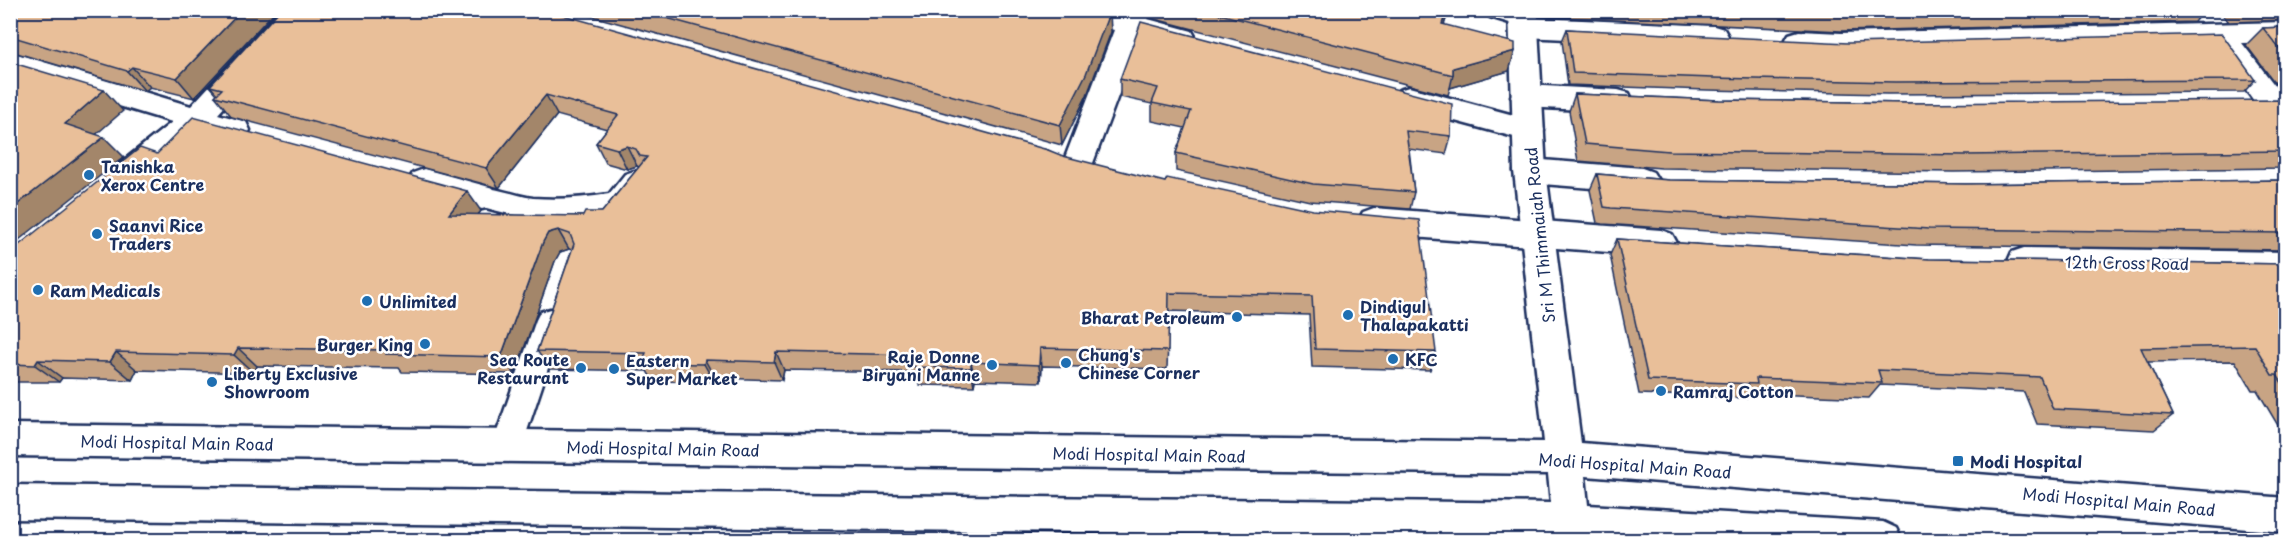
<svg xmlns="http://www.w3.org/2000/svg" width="2296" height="551" viewBox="0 0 2296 551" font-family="'Playpen Sans',sans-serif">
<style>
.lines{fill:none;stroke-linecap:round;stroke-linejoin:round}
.lane-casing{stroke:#1b2f5e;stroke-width:5}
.street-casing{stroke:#1b2f5e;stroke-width:5}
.secondary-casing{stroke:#1b2f5e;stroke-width:5}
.lane{fill:#fff;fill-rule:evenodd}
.street{fill:#fff;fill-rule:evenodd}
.secondary{fill:#fff;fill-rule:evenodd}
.wall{fill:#c8a484;stroke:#1b2f5e;stroke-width:1.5}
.shaded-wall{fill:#a3866b;stroke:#1b2f5e;stroke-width:1.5}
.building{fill:#e9bf99;stroke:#1b2f5e;stroke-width:1.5}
.poi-dot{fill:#1f6fb2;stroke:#fff;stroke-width:2}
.labels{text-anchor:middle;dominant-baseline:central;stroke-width:5;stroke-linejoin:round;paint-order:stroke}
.poi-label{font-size:16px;font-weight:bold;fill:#1b2f5e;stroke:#fff;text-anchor:start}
.street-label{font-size:16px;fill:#1b2f5e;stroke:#fff}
</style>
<rect width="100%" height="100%" fill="#fff"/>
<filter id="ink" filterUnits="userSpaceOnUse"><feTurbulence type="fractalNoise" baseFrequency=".0167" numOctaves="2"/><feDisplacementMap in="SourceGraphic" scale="12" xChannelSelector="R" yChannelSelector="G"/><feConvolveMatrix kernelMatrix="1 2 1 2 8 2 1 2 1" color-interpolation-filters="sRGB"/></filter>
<g filter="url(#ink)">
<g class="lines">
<defs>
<g id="lane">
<path d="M 634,171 L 643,174 L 647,181 L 626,210 C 576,226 522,220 473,204 L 469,197 L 473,190 C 491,184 514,196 533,198 C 559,200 584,198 609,194 L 625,174 Z"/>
<polygon points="550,309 560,312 564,320 522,446 517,455 507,459 497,455 492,446 536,320 540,312"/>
</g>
<g id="street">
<polygon points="280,10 311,10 218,114 246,122 250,130 246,138 235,141 202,131 130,189 119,193 108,189 103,181 108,173 172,122 10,73 10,52 191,106"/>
<polygon points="1061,10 1114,10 1123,13 1125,10 1153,10 1148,19 1192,31 1196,38 1192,45 1182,48 1140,37 1093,163 1089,171 1078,175 1067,171 1063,163 1114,30 1065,17"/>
<polygon points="1486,10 1534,10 1538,18 1714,26 1724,29 1728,36 1724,43 1714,46 1525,37 1515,34 1511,27 1513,24 1490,17"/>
<polygon points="2286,22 2286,42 2242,43 2286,100 2286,133 2275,130 2213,44 1841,53 1799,51 1789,48 1785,41 1789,34 1799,31 1841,33"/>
<polygon points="1526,85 1618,90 1629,93 1633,101 1629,109 1618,112 1526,107 1516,104 1511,96 1516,88"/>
<polygon points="1409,87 1540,122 1544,130 1540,138 1529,141 1399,106 1394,98 1399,90"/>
<polygon points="1530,159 1642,168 1653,172 1658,180 1653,188 1642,192 1530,183 1519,179 1514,171 1519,163"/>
<polygon points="424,169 493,188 498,197 493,206 482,209 413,189 408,181 413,173"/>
<polygon points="1374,208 1661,230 1672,234 1677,243 1672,252 1661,256 1374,234 1363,230 1358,221 1363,212"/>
<polygon points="2024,248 2286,252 2286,278 2024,274 2012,270 2008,261 2012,252"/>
</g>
<polygon id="secondary" points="1509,10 1537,10 1546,171 1581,443 2286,498 2286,532 1585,476 1588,505 1883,522 1896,528 1902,540 1555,540 1555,538 10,519 10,485 1551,503 1548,474 10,456 10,424 1544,442 1514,171"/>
</defs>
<use href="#lane" class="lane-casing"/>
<use href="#street" class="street-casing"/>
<use href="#secondary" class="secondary-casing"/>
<use href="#lane" class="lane"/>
<use href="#street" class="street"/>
<use href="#secondary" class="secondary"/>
</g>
<g class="wall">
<polygon points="10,10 276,10 194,98 150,87 145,91 10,51"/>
<polygon points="280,10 1048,150 1436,352 1430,370 1312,367 1309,315 1169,311 1167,369 1042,366 1041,382 975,380 974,386 919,385 916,372 784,370 782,380 715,378 714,382 653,381 647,371 550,369 537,351 572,250 569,249 560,252 555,261 515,374 402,372 399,368 257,366 254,373 137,370 132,380 62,378 59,382 10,382 10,255 157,154 481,211 478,215 583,216 602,212 639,167 637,166 627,169 606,163 596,143 607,129 557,115 499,188 232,117 215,96 217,94 210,86"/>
<polygon points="570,10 1109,10 1111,32 1087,95 1062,145"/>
<polygon points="1151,10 1449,10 1444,25 1515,51 1509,71 1450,88 1448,95 1151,18"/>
<polygon points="1552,10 2204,10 2194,22 1841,31 1553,17"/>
<polygon points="2214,10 2286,10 2286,20 2229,22 2220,12"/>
<polygon points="2286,27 2286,91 2281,91 2246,45 2263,28"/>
<polygon points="1567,29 2255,80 2244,92 1887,94 1707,90 1568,85 1562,41"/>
<polygon points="1120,79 1451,136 1446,154 1409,149 1414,192 1410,209 1310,201 1176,171 1176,153 1185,128 1152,121 1152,104 1120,97"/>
<polygon points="1575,94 1719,100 1907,103 2286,105 2286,168 1953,172 1661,168 1578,161 1569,111"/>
<polygon points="1597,174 1669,180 1966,184 2286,180 2286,250 1916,245 1603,224 1597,223 1590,190"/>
<polygon points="1617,239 1929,259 2286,264 2286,439 2257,390 2252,390 2235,361 2148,362 2173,415 2154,430 2037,424 2024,392 1880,385 1869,398 1750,393 1746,398 1639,394 1610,255"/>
</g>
<g class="shaded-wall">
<polygon points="242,10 276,10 194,98 177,78"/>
<polygon points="1447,10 1449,10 1448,13 1437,45 1442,24"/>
<polygon points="1110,11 1111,32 1087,95 1062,145 1060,125"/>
<polygon points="1515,51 1509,71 1450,88 1453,75 1453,68"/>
<polygon points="132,67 150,87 145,91 127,71"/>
<polygon points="104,90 123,111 85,144 65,124"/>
<polygon points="546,95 557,115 499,188 486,168"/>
<polygon points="104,137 124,157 10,247 10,210"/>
<polygon points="627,146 637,166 627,169 617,149"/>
<polygon points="467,191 481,211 463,233 449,214"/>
<polygon points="558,230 569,249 560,252 555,261 515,374 501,357 543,242 548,233"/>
<polygon points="238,348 257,366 254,373 234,355"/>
<polygon points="1040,348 1042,366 1041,382 1039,365"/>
<polygon points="116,352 137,370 132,380 110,362"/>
<polygon points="776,352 784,370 782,380 774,362"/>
<polygon points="38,360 62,378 59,382 35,365"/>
<polygon points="705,360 715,378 714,382 704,364"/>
<polygon points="971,362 975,380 974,386 971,368"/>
</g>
<g class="building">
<polygon points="10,10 242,10 177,78 132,67 127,71 10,36"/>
<polygon points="280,10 545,10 1048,150 1063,156 1165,182 1167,178 1313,210 1419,220 1436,352 1315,349 1312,296 1169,293 1168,351 1040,348 1039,365 971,362 971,368 914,367 916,355 776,352 774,362 705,360 704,364 642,363 646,353 537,351 574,244 570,234 558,230 548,233 543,242 501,357 386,354 388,350 238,348 234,355 116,352 110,362 38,360 35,365 10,364 10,255 14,249 140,148 157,154 193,117 467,191 449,214 583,216 585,212 602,212 647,157 640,156 636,149 627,146 617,149 596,143 618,115 546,95 486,168 215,96 222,89 210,86"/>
<polygon points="637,10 1109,10 1110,11 1086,74 1060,125"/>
<polygon points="1204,10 1447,10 1442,24 1515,43 1515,51 1453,68 1453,75"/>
<polygon points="1790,10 1972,10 1851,14"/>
<polygon points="1141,22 1452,104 1451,136 1406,131 1414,192 1313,184 1176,153 1191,111 1152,103 1158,88 1120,79"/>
<polygon points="2286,27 2286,57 2263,28"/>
<polygon points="1567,29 1848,43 2222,34 2255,80 1895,82 1713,78 1573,73"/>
<polygon points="10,62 104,90 65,124 104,137 10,210"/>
<polygon points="1575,94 1719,100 1907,103 2280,100 2286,105 2286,151 1966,155 1669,151 1585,144"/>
<polygon points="1597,174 1669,180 1966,184 2286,180 2286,233 1929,229 1611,208 1604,207"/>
<polygon points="1617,239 1929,259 2286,264 2286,389 2277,375 2272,375 2255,346 2141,348 2173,415 2053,409 2040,377 1878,370 1882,383 1756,378 1757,384 1648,380"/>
</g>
</g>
<g class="poi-dot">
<circle cx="89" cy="175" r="6"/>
<circle cx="97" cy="234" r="6"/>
<circle cx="38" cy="290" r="6"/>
<circle cx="367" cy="301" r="6"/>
<circle cx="1348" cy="315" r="6"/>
<circle cx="1237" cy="317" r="6"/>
<circle cx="425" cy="344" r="6"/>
<circle cx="1393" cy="359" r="6"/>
<circle cx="1066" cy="363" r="6"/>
<circle cx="992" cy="365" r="6"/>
<circle cx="581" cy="368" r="6"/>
<circle cx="614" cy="369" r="6"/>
<circle cx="212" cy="382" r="6"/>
<circle cx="1661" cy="391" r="6"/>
<rect x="1952" y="455" width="12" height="12" rx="3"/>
</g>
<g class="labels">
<g class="poi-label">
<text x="101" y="166">Tanishka<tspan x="101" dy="18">Xerox Centre</tspan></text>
<text x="109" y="225">Saanvi Rice<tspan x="109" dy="18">Traders</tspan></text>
<text x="50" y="290">Ram Medicals</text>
<text x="379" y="301">Unlimited</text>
<text x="1360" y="306">Dindigul<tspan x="1360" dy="18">Thalapakatti</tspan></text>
<text x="1225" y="317" text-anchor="end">Bharat Petroleum</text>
<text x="413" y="344" text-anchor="end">Burger King</text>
<text x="1078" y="354">Chung's<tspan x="1078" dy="18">Chinese Corner</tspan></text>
<text x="980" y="356" text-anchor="end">Raje Donne<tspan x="980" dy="18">Biryani Manne</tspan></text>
<text x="569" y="359" text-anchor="end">Sea Route<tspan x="569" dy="18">Restaurant</tspan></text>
<text x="1405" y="359">KFC</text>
<text x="626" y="360">Eastern<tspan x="626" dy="18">Super Market</tspan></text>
<text x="224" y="373">Liberty Exclusive<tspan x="224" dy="18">Showroom</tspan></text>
<text x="1673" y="391">Ramraj Cotton</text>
<text x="1970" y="461">Modi Hospital</text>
</g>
<g class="street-label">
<text transform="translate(1539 235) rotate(-96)">Sri M Thimmaiah Road</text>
<text transform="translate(2127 262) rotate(1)">12th Cross Road</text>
<text transform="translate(177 442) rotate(1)">Modi Hospital Main Road</text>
<text transform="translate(663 448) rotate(1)">Modi Hospital Main Road</text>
<text transform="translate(1149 454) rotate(1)">Modi Hospital Main Road</text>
<text transform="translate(1635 465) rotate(4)">Modi Hospital Main Road</text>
<text transform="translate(2119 501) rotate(5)">Modi Hospital Main Road</text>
</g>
</g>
<rect width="2296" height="551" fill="none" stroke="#fff" stroke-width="36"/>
<rect x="18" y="18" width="2260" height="515" fill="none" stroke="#1b2f5e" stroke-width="2" filter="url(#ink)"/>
</svg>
